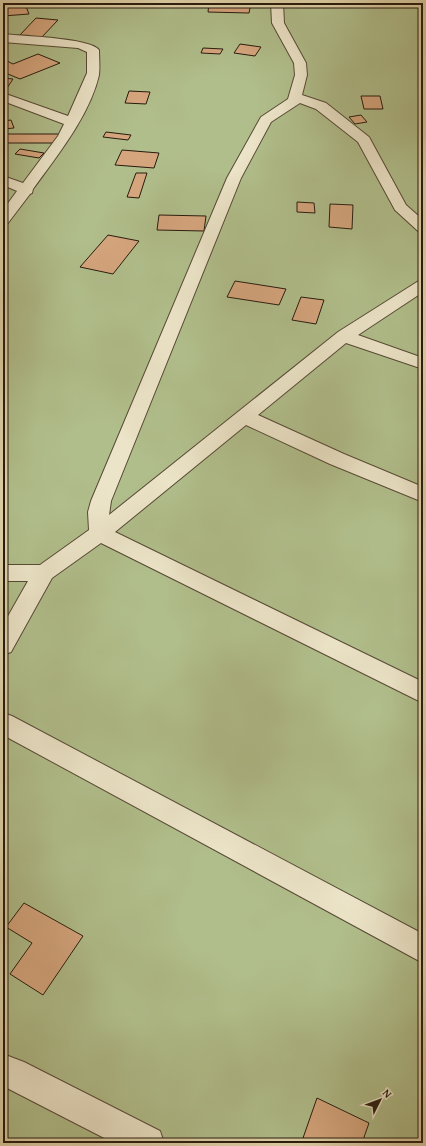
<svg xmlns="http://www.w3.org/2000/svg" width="426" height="1146" viewBox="0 0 426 1146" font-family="'Gentium Book Plus',serif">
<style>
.green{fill:#b0be8b;stroke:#6c6c4c}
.building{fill:#d6a67e;stroke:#271b0e}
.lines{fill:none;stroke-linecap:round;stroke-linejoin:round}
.minor-casing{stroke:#564a35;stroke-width:2}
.minor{fill:#ece4c8;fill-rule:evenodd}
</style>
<rect width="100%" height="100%" fill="#e1d5ab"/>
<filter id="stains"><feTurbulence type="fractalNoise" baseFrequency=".005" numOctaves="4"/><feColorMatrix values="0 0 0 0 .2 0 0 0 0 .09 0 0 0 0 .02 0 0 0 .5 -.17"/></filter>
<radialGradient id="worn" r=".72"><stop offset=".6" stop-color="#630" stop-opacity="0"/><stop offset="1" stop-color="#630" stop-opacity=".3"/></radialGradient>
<rect class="green" x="3" y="3" width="420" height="1140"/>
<g class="building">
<polygon points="209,3 251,3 249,13 208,12"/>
<polygon points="25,4 29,14 3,16 3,6"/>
<polygon points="36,18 58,20 41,38 19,36"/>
<polygon points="240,44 261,47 255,56 234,53"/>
<polygon points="203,48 223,49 220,54 201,53"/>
<polygon points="38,54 60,63 20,79 3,72 3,59 13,64"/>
<polygon points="3,78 13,79 7,88 3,88"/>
<polygon points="129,91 150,92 146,104 125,103"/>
<polygon points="361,96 380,96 383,109 364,109"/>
<polygon points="361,115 367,122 355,124 349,117"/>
<polygon points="11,120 14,128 3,129 3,121"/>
<polygon points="106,132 131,135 128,140 103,137"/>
<polygon points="3,134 59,134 57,143 3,143"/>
<polygon points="20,149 44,153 39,158 15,154"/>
<polygon points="122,150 159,153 154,168 115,165"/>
<polygon points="136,173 147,173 139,198 127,197"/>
<polygon points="297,202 314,203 315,213 297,212"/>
<polygon points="330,204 353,205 352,229 329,227"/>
<polygon points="159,215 206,216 204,231 157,230"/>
<polygon points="108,235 139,241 113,274 80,267"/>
<polygon points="235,281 286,289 279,305 227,297"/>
<polygon points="301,297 324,300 316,324 292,320"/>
<polygon points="24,903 83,936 43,995 10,974 32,943 6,927"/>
<polygon points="317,1098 369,1123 362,1143 313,1143 303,1138"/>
</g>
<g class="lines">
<defs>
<g id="minor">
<polygon points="271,3 283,3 284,23 306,63 307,75 302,95 326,103 369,137 406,205 423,220 423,233 418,231 395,210 358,142 316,109 300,103 271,122 241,178 111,501 109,515 338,332 417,282 423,280 423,292 358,335 423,358 423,369 346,343 258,415 344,454 423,487 423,502 330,464 246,425 115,532 423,682 423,703 101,543 52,578 11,652 3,655 3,625 28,581 3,581 3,565 40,565 89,530 88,512 91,501 227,178 261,117 288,99 295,75 294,63 272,23"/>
<path d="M 3,34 C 20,36 91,38 99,50 C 99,58 100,67 99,75 C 90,115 57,156 33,189 L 32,193 L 30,194 L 8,223 L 3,225 L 3,210 L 17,191 L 3,185 L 3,176 L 23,183 L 58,136 L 64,124 L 3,101 L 3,93 L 68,116 L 87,73 L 87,52 L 78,48 L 3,42 Z"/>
<polygon points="3,713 12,716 423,934 423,963 3,735"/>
<polygon points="3,1054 24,1062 160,1131 164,1143 114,1143 3,1086"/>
</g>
</defs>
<use href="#minor" class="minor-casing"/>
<use href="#minor" class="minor"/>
</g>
<rect width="426" height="1146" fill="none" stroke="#e1d5ab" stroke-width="16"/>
<rect x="4" y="4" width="418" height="1138" fill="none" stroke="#271b0e" stroke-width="2"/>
<rect x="8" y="8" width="410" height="1130" fill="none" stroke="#271b0e"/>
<g transform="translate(380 1100) rotate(48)" stroke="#ece4c8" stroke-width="3" paint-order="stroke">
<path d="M0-3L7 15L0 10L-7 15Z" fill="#271b0e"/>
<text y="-6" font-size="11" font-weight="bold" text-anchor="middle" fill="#271b0e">N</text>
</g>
<rect width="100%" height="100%" filter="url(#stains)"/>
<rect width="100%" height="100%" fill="url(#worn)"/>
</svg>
